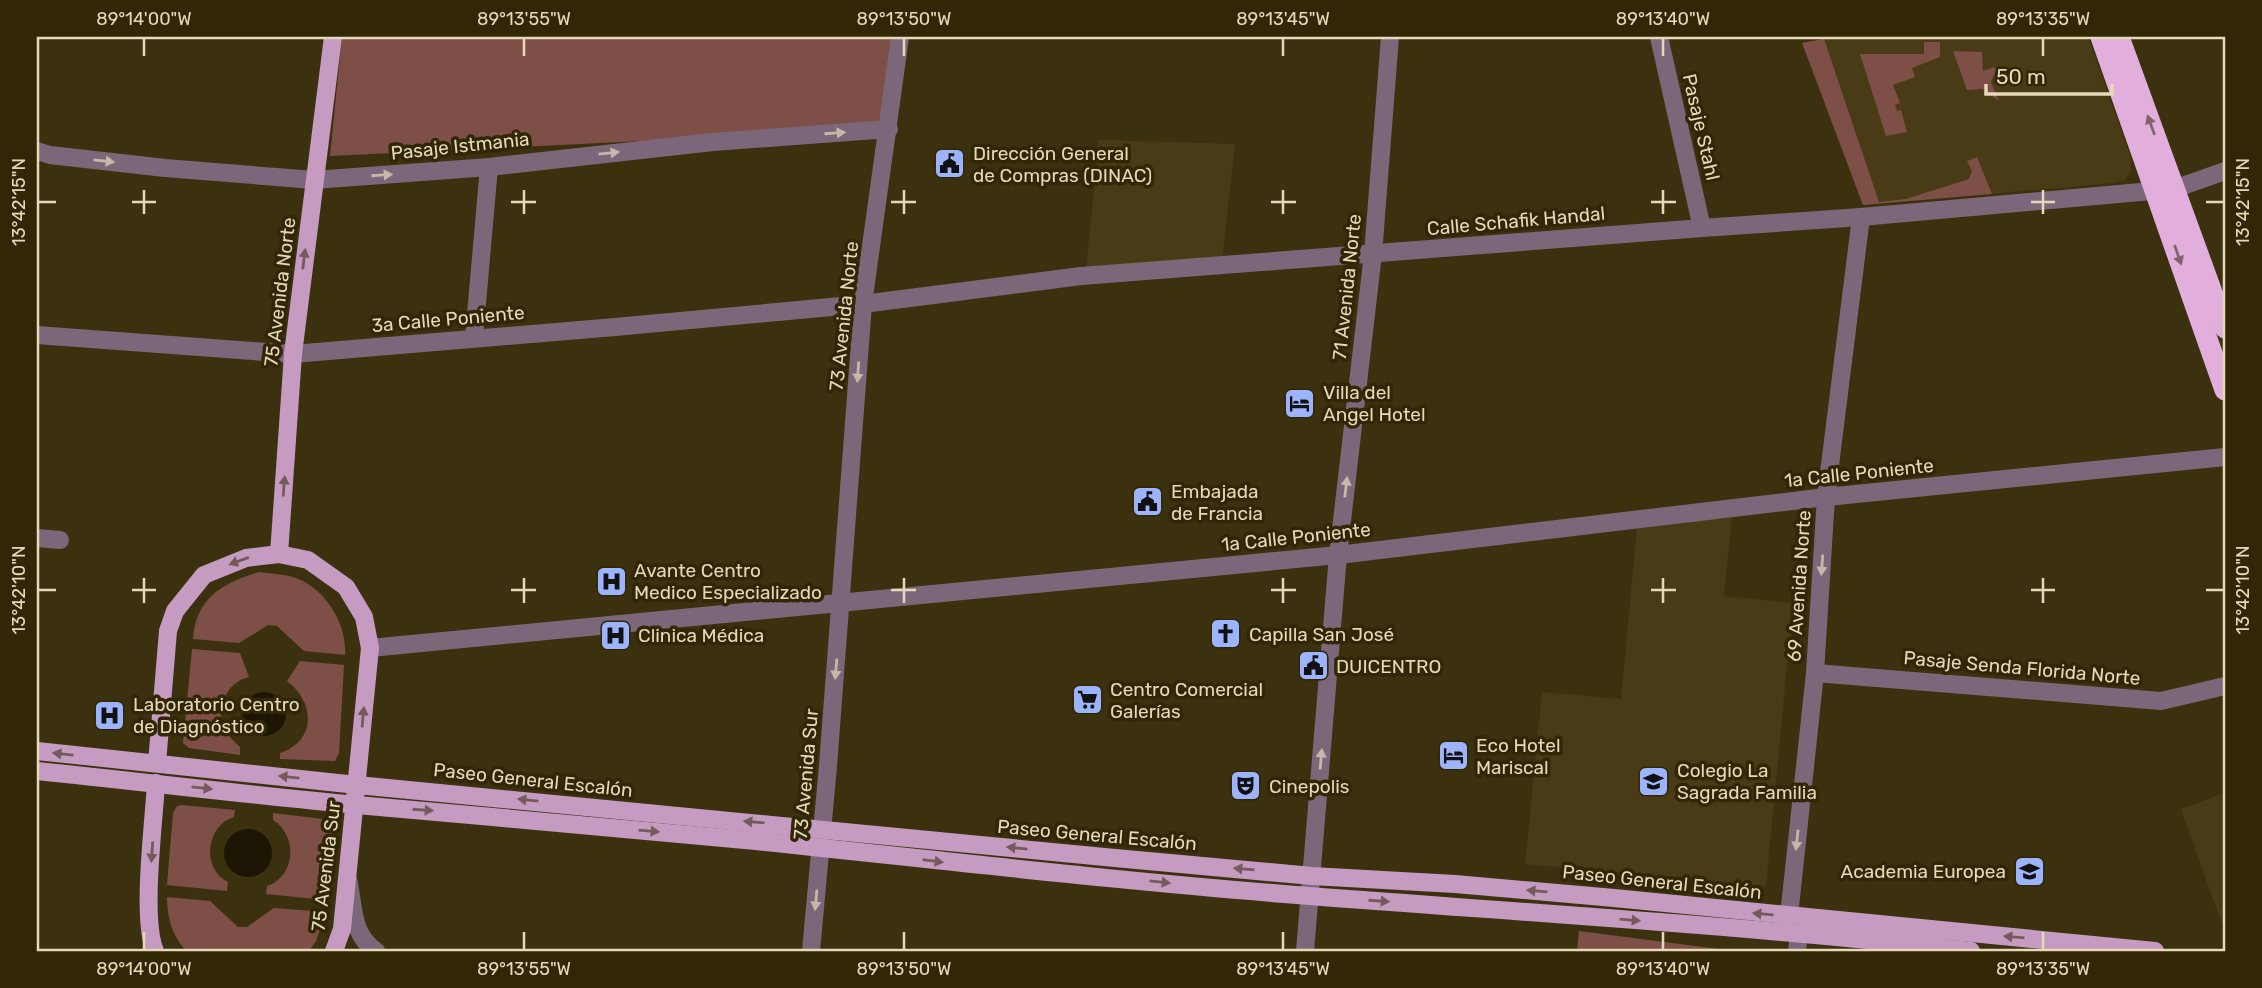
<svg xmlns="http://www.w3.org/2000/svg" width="2262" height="988" viewBox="0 0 2262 988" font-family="Rubik,sans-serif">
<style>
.built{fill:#483b15}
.green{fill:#7d4f47}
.water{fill:#1c1503}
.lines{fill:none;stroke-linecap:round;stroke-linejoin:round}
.minor{stroke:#7c677a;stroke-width:18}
.major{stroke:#c59bc1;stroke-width:18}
.highway{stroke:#e2afdd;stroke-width:21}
.oneway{fill:#816466}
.oneway2{fill:#c6b7a7}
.oneway3{fill:#745b5a}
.ticks{fill:none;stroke:#e5d9ba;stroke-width:2.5}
.labels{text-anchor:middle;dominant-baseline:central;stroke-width:7;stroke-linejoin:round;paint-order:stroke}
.street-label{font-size:19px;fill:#e5d9ba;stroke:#322705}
.poi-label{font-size:19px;fill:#e5d9ba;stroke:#322705;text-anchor:start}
.neatline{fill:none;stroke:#e5d9ba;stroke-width:2.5}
.ticks-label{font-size:18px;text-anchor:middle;fill:#e5d9ba}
</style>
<rect width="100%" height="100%" fill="#3c310f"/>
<g class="built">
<polygon points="1835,37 2088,37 2131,158 2131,171 2125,180 2115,183 1863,205 1802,43"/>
<polygon points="1099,140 1235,144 1222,260 1086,269"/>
<polygon points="1732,515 1724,596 1793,603 1766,886 1525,864 1542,692 1621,699 1637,527"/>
<polygon points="2225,793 2225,933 2181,809"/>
</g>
<g class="green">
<polygon points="342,37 897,37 889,129 330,156"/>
<polygon points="1824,39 1879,202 1906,199 1969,179 1972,171 1967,161 1977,157 1992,194 1863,205 1802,43"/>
<polygon points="1924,42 1940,42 1940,57 1912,68 1915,77 1893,85 1900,103 1895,105 1897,111 1901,110 1907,132 1886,136 1860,54 1924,54"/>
<polygon points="1953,51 1982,52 1983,71 1994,67 1996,70 1991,82 1999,101 1982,89 1967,90"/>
<path d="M 259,572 C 274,574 289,574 303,581 C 329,595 347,626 345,655 L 304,651 L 277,626 L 268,625 L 239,643 L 193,639 C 196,598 222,583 259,572 Z"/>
<path d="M 192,649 L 240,653 L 249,677 C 226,682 215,709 225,731 C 229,737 235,742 240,747 L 240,755 L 189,748 L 183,743 Z"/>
<path d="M 300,661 L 344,665 L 339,753 L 335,761 L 280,759 L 280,753 C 317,741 315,702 287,681 Z"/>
<path d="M 182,805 L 235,810 L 234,817 C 206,825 201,869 228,882 L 227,891 L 167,885 L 173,813 L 177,806 Z"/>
<path d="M 273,813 L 331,820 L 334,827 L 326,900 L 266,894 L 267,886 C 296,877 298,835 273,820 Z"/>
<path d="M 167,897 L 210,901 L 238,927 L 247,927 L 274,908 L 326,912 L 316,941 L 309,951 L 186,951 C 172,935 167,918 167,897 Z"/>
<polygon points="1579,931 1734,951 1577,951"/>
</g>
<g class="water">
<circle cx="264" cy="714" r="22"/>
<circle cx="248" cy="853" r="24"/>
</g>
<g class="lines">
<g class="minor">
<polyline points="1659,37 1702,228"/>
<polyline points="37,151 50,155 165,168 314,180 489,167 713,142 889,129"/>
<polyline points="37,335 293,354 615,327 863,304 1081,276 1702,228 1861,217 2174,189 2225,171"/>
<polyline points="474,337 489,167"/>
<polyline points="37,538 60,540"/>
<polyline points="370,648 1338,555 1826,497 2225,457"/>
<polyline points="1815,673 2161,701 2225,686"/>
<path d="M 348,879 C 354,905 351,935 376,951"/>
<polyline points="1789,916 1815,673 1826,497 1861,217"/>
<polyline points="811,951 828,766 863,304 900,37"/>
<polyline points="1305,951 1338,555 1373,254 1390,37"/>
<polyline points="1797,951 1799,933"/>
</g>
<g class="major">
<polyline points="279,554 293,354 333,37"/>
<polyline points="37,751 357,785 1115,858 1312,876 1455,884 1614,898 2155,951"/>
<polyline points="157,763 168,631 175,611 204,575 246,558 279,554 308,560 346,587 364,617 370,648 342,929 334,951"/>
<path d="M 37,771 C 144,782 250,795 357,805 C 490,817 623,828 756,841 C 940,860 1125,882 1310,896 C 1530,913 1751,926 1971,951"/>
<path d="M 155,951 C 141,919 154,822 156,783"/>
</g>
<g class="highway">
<polyline points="2101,37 2225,390"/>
<polyline points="2119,37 2225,328"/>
</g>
</g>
<defs><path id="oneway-solid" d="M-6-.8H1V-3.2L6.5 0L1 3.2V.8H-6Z" transform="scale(1.75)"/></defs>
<g class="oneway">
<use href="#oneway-solid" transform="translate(2151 125) rotate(-110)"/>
<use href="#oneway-solid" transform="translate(2178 255) rotate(71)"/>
</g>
<g class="oneway2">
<use href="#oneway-solid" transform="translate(835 133) rotate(-4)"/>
<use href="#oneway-solid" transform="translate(609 153) rotate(-6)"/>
<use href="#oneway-solid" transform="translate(104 161) rotate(6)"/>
<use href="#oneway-solid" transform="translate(382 175) rotate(-4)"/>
<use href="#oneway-solid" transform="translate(858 372) rotate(94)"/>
<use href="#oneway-solid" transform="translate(1346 487) rotate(-83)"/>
<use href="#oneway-solid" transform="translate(1822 565) rotate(94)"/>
<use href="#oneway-solid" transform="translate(836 669) rotate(95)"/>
<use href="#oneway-solid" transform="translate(1321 759) rotate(-85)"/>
<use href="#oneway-solid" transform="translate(1797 840) rotate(96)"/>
<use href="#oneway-solid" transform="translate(816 900) rotate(95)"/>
</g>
<g class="oneway3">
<use href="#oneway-solid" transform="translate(304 259) rotate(-83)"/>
<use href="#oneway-solid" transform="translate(284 486) rotate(-86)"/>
<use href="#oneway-solid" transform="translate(239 561) rotate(160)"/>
<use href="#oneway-solid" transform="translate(363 717) rotate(-85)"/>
<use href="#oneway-solid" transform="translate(63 754) rotate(-174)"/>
<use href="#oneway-solid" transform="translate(289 777) rotate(-174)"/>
<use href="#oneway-solid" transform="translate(202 788) rotate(6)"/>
<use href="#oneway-solid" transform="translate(528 800) rotate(-174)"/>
<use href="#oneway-solid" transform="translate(423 810) rotate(4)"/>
<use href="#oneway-solid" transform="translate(754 822) rotate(-175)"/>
<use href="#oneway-solid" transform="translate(649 831) rotate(5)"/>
<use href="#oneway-solid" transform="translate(1017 848) rotate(-174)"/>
<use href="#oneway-solid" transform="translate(152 852) rotate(94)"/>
<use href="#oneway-solid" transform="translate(933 861) rotate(7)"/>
<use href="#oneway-solid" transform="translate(1244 869) rotate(-175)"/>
<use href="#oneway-solid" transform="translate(1160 882) rotate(6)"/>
<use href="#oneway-solid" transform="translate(1537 891) rotate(-175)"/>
<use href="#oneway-solid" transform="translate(1379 901) rotate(4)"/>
<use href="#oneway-solid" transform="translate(1763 914) rotate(-175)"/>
<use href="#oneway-solid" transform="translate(1630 920) rotate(5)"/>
<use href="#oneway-solid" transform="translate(2014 937) rotate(-175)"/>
</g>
<path class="ticks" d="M 144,38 L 144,56M 524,38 L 524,56M 904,38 L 904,56M 1283,38 L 1283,56M 1663,38 L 1663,56M 2043,38 L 2043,56M 144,190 L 144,214M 524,190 L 524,214M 904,190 L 904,214M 1283,190 L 1283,214M 1663,190 L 1663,214M 2043,190 L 2043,214M 38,202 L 56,202M 132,202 L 156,202M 511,202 L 536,202M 891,202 L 916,202M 1271,202 L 1296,202M 1651,202 L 1676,202M 2031,202 L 2055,202M 2206,202 L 2224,202M 144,578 L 144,603M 524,578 L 524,603M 904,578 L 904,603M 1283,578 L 1283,603M 1663,578 L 1663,603M 2043,578 L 2043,603M 38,590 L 56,590M 132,590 L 156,590M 511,590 L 536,590M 891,590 L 916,590M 1271,590 L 1296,590M 1651,590 L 1676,590M 2031,590 L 2055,590M 2206,590 L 2224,590M 144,932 L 144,950M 524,932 L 524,950M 904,932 L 904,950M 1283,932 L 1283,950M 1663,932 L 1663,950M 2043,932 L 2043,950"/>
<defs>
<symbol id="civic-square" viewBox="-11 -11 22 22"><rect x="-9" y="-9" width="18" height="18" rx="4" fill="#9cb4fd" stroke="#322705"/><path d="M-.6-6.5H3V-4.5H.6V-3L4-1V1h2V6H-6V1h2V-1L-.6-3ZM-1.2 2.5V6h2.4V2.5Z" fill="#111"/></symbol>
<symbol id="hotel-square" viewBox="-11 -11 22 22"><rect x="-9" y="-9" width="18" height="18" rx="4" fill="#9cb4fd" stroke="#322705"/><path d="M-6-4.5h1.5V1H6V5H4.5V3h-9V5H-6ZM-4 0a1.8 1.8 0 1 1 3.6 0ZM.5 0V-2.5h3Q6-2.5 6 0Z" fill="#111"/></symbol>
<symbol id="hospital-square" viewBox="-11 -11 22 22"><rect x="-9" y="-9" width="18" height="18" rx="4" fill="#9cb4fd" stroke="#322705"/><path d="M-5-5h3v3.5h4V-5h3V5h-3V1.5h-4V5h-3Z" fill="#111"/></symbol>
<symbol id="church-square" viewBox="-11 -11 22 22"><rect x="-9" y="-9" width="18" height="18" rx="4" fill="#9cb4fd" stroke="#322705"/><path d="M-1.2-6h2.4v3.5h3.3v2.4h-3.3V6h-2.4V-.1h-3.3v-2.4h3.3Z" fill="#111"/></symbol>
<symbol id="supermarket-square" viewBox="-11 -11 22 22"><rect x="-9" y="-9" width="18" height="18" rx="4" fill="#9cb4fd" stroke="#322705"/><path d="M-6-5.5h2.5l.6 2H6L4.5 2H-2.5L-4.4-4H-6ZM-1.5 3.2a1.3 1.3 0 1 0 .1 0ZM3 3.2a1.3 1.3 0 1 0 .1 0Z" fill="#111"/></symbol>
<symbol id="school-square" viewBox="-11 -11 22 22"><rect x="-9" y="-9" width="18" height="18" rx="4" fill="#9cb4fd" stroke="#322705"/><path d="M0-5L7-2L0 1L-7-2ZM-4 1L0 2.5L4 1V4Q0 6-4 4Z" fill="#111"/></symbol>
<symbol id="theatre-square" viewBox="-11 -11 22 22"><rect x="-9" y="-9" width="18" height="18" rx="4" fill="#9cb4fd" stroke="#322705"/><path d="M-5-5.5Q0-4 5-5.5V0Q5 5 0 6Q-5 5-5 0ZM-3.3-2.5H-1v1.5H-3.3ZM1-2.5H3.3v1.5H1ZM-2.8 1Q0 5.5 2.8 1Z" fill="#111"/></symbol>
</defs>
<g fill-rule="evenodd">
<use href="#civic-square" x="932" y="146" width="35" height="35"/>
<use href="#hotel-square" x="1282" y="386" width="35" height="35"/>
<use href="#civic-square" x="1130" y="484" width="35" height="35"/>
<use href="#hospital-square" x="594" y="564" width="35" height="35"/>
<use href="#church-square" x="1208" y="616" width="35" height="35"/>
<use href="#hospital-square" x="598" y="618" width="35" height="35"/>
<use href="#civic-square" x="1296" y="648" width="35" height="35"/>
<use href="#supermarket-square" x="1070" y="682" width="35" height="35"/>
<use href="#hospital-square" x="92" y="698" width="35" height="35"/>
<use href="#hotel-square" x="1436" y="738" width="35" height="35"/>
<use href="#school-square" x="1636" y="764" width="35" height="35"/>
<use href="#theatre-square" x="1228" y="768" width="35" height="35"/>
<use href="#school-square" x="2012" y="854" width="35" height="35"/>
</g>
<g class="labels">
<g class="street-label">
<text transform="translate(1701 127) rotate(77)">Pasaje Stahl</text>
<text transform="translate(460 146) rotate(-6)">Pasaje Istmania</text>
<text transform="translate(1516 221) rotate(-5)">Calle Schafik Handal</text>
<text transform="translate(1347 287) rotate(-84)">71 Avenida Norte</text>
<text transform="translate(280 292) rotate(-83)">75 Avenida Norte</text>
<text transform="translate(844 316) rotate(-84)">73 Avenida Norte</text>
<text transform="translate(448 319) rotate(-5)">3a Calle Poniente</text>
<text transform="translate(1859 473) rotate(-6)">1a Calle Poniente</text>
<text transform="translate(1296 537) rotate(-6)">1a Calle Poniente</text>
<text transform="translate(1799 586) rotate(-86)">69 Avenida Norte</text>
<text transform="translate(2022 668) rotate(5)">Pasaje Senda Florida Norte</text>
<text transform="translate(806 774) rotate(-85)">73 Avenida Sur</text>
<text transform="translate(533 780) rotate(6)">Paseo General Escalón</text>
<text transform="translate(1097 835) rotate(5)">Paseo General Escalón</text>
<text transform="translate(326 866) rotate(-83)">75 Avenida Sur</text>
<text transform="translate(1662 882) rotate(6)">Paseo General Escalón</text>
</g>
<g class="poi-label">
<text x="973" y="153">Dirección General<tspan x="973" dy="22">de Compras (DINAC)</tspan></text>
<text x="1323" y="392">Villa del<tspan x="1323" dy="22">Angel Hotel</tspan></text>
<text x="1171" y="491">Embajada<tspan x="1171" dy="22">de Francia</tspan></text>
<text x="634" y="570">Avante Centro<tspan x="634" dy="22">Medico Especializado</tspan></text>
<text x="1249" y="634">Capilla San José</text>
<text x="638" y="635">Clinica Médica</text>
<text x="1336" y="666">DUICENTRO</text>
<text x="1110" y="689">Centro Comercial<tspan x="1110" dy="22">Galerías</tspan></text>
<text x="133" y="704">Laboratorio Centro<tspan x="133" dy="22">de Diagnóstico</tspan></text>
<text x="1476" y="745">Eco Hotel<tspan x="1476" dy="22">Mariscal</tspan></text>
<text x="1677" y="770">Colegio La<tspan x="1677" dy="22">Sagrada Familia</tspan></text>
<text x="1269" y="786">Cinepolis</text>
<text x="2006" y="871" text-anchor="end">Academia Europea</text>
</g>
</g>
<rect width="2262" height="988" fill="none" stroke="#322705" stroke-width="77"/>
<path d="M1986 84v10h126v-10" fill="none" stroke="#e5d9ba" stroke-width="3.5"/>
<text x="1996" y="84" font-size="21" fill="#e5d9ba" stroke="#322705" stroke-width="5" paint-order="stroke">50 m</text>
<rect x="38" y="38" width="2186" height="912" class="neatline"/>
<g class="ticks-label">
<text x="144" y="25">89°14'00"W</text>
<text x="524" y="25">89°13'55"W</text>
<text x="904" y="25">89°13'50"W</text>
<text x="1283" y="25">89°13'45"W</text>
<text x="1663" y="25">89°13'40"W</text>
<text x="2043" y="25">89°13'35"W</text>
<text transform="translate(19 202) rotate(-90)" y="6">13°42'15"N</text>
<text transform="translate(2243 202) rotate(-90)" y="6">13°42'15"N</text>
<text transform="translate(19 590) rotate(-90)" y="6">13°42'10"N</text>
<text transform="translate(2243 590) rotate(-90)" y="6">13°42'10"N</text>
<text x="144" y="975">89°14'00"W</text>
<text x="524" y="975">89°13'55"W</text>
<text x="904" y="975">89°13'50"W</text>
<text x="1283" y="975">89°13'45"W</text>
<text x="1663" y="975">89°13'40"W</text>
<text x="2043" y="975">89°13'35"W</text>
</g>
</svg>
